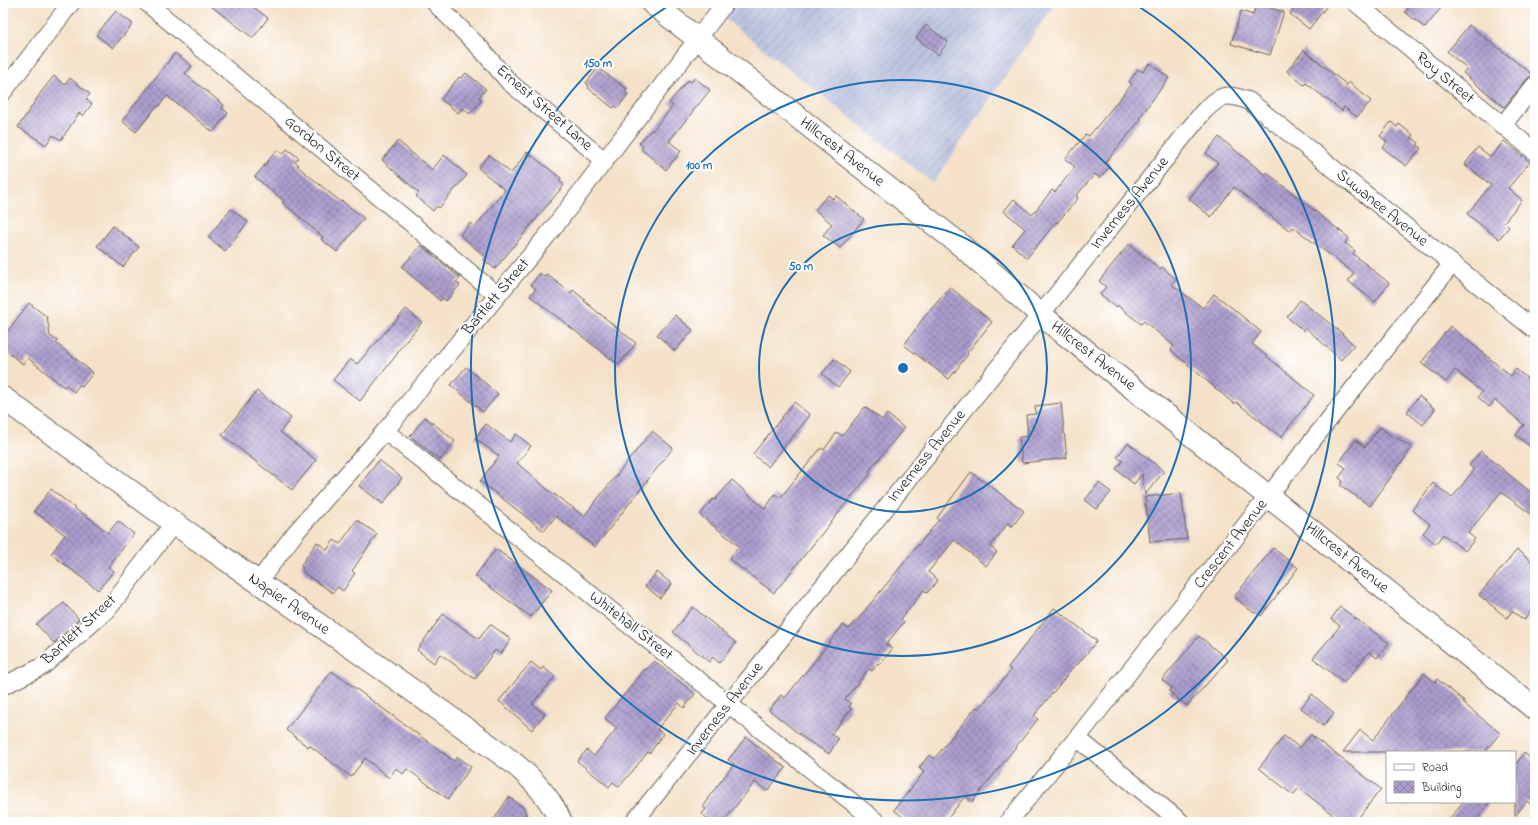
<svg xmlns="http://www.w3.org/2000/svg" width="1538" height="825" viewBox="0 0 1538 825" font-family="'Indie Flower',sans-serif">
<style>
.industrial{fill:url(#industrial-furrows)}
.building{fill:url(#building-cross-hatch)}
.lines{fill:none;stroke-linecap:round;stroke-linejoin:round}
.street-casing{stroke:#686158;stroke-width:19}
.secondary-casing{stroke:#686158;stroke-width:24}
.street{stroke:#fff;stroke-width:17}
.secondary{stroke:#fff;stroke-width:22}
.ring{fill:none;stroke:#1f6fb2;stroke-width:2}
.labels{text-anchor:middle;dominant-baseline:central;stroke-width:4;stroke-linejoin:round;paint-order:stroke}
.street-label{font-size:16px;fill:#1c1c1c;stroke:#fff}
.centre{fill:#1f6fb2;stroke:#fff;stroke-width:2}
.ring-label{font-size:12px;text-anchor:middle;font-weight:bold;fill:#1f6fb2;stroke:#fff;stroke-width:4;stroke-linejoin:round;paint-order:stroke}
</style>
<defs>
<pattern id="industrial-furrows" width="10" height="10" patternUnits="userSpaceOnUse"><rect width="10" height="10" fill="#bcc3de"/><path d="M-1 1l2-2M0 10L10 0M9 11l2-2" fill="none" stroke="#a1a7be"/></pattern>
<pattern id="building-cross-hatch" width="8" height="8" patternUnits="userSpaceOnUse"><rect width="8" height="8" fill="#ac9dce"/><path d="M0 0l8 8M0 8l8-8" fill="none" stroke="#8b7fa6"/></pattern>
</defs>
<rect width="100%" height="100%" fill="#fff"/>
<filter id="ink" filterUnits="userSpaceOnUse"><feTurbulence type="fractalNoise" baseFrequency=".025" numOctaves="2"/><feDisplacementMap in="SourceGraphic" scale="8" xChannelSelector="R" yChannelSelector="G"/><feConvolveMatrix kernelMatrix="1 2 1 2 8 2 1 2 1" color-interpolation-filters="sRGB"/></filter>
<filter id="wash" filterUnits="userSpaceOnUse"><feTurbulence type="fractalNoise" baseFrequency=".012" numOctaves="4" result="noise"/><feDisplacementMap in="SourceGraphic" scale="16" xChannelSelector="R" yChannelSelector="G"/><feGaussianBlur stdDeviation="0.9" result="paint"/><feColorMatrix in="noise" values="0 0 0 0 0 0 0 0 0 0 0 0 0 0 0 0 0 1.4 0 .05"/><feComposite in="paint" operator="in"/></filter>
<g filter="url(#wash)">
<rect width="100%" height="100%" fill="#f4e1c7"/>
<polygon class="industrial" points="705,3 1055,3 933,183"/>
<g id="blocks">
<g class="building">
<polygon points="207,3 248,3 268,18 253,38"/>
<polygon points="1299,3 1329,3 1309,29 1290,14"/>
<polygon points="1412,3 1445,3 1425,28 1405,12"/>
<polygon points="1256,4 1284,12 1270,55 1231,44 1241,11 1253,15"/>
<polygon points="116,11 133,24 113,48 96,35"/>
<polygon points="926,25 948,42 938,55 916,38"/>
<polygon points="1469,25 1533,75 1527,79 1504,107 1463,73 1467,68 1447,52"/>
<polygon points="1304,50 1347,85 1349,82 1371,101 1357,117 1344,107 1342,111 1306,83 1304,85 1287,71"/>
<polygon points="175,53 192,66 185,74 224,105 222,108 228,113 213,132 167,96 158,107 157,106 136,132 122,121"/>
<polygon points="1150,63 1169,78 1139,118 1141,119 1105,163 1110,166 1100,178 1095,174 1076,196 1078,198 1057,223 1056,222 1027,258 1012,245 1025,229 1004,211 1014,199 1032,215 1052,190 1055,192 1075,167 1065,159 1086,134 1089,136 1132,84 1129,82 1138,69 1143,72"/>
<polygon points="598,68 627,89 625,92 628,94 618,108 615,106 613,108 588,88 589,86 586,83"/>
<polygon points="466,73 486,89 479,97 482,100 470,114 462,108 458,113 441,99 459,77 461,78"/>
<polygon points="54,76 65,85 70,78 90,94 86,99 92,104 83,116 79,113 61,140 53,135 46,145 18,127 42,91"/>
<polygon points="695,78 710,90 669,141 681,151 666,170 641,149 643,147 639,143 651,130 652,131 673,106 669,103 688,80 691,82"/>
<polygon points="1391,122 1397,127 1399,124 1413,135 1411,137 1419,143 1417,145 1421,148 1406,166 1383,148 1387,142 1380,136"/>
<polygon points="1219,137 1264,174 1266,172 1349,238 1345,243 1355,251 1353,254 1389,283 1375,302 1348,281 1354,273 1293,227 1290,231 1234,187 1211,217 1189,199 1218,163 1206,153"/>
<polygon points="398,141 432,170 444,155 467,175 439,208 437,206 433,211 416,196 419,193 382,160"/>
<polygon points="1504,141 1530,162 1508,188 1522,200 1504,222 1509,227 1499,239 1467,214 1491,185 1465,164 1478,147 1491,157"/>
<polygon points="287,149 299,158 295,162 299,165 297,166 341,202 342,201 364,218 337,252 321,239 323,237 283,203 284,201 255,177 277,150 283,154"/>
<polygon points="527,152 561,178 559,181 564,185 495,269 484,260 486,257 460,235 470,223 475,227 505,190 478,168 489,155 511,173"/>
<polygon points="828,195 833,199 836,196 864,219 840,248 823,235 832,224 815,210"/>
<polygon points="231,209 248,222 225,251 208,237"/>
<polygon points="113,226 139,247 123,267 97,246"/>
<polygon points="1129,244 1160,269 1162,267 1176,279 1171,284 1203,308 1214,294 1231,307 1261,332 1252,344 1314,395 1281,437 1236,402 1234,404 1200,375 1171,350 1174,346 1144,321 1141,324 1117,305 1116,307 1100,294 1106,287 1099,281"/>
<polygon points="421,245 460,278 456,282 460,285 446,301 442,298 440,301 402,267"/>
<polygon points="540,273 544,277 546,274 571,293 573,290 585,300 584,301 636,343 619,365 530,296 536,289 531,285"/>
<polygon points="950,287 992,322 967,353 968,354 949,379 904,345 922,320"/>
<polygon points="1300,300 1343,334 1343,335 1354,345 1341,360 1306,328 1304,331 1287,317"/>
<polygon points="29,303 47,317 50,336 58,341 56,343 93,373 82,387 79,385 74,392 66,385 64,387 28,358 23,364 3,349 3,337"/>
<polygon points="406,309 422,322 397,352 398,353 360,401 333,380 350,359 357,364"/>
<polygon points="675,315 693,330 675,351 657,335"/>
<polygon points="1450,326 1511,376 1516,369 1535,385 1535,451 1516,435 1524,425 1495,400 1489,407 1478,397 1482,392 1455,370 1446,382 1421,363"/>
<polygon points="834,359 850,372 838,387 822,374"/>
<polygon points="466,367 498,394 483,412 451,385"/>
<polygon points="257,391 291,418 280,432 316,460 292,490 222,435"/>
<polygon points="1419,396 1435,409 1423,425 1407,412"/>
<polygon points="794,402 810,415 768,467 753,454"/>
<polygon points="1061,403 1067,458 1022,463 1019,437 1028,436 1026,415 1036,414 1035,406"/>
<polygon points="865,407 882,420 887,414 904,428 869,471 871,473 853,495 774,593 729,559 739,546 700,515 713,499 715,500 732,480 765,509 775,494 780,498 821,448 824,450 837,432 842,436"/>
<polygon points="425,417 455,441 440,460 410,436"/>
<polygon points="486,424 510,442 516,434 531,446 517,463 554,495 554,494 584,516 652,431 673,448 595,547 556,516 544,531 480,481 499,456 475,438"/>
<polygon points="1380,427 1395,439 1396,437 1412,448 1370,506 1340,485 1343,481 1339,478 1346,468 1339,463 1356,440 1365,447"/>
<polygon points="1128,443 1164,471 1145,495 1142,474 1134,484 1116,469 1123,461 1117,457"/>
<polygon points="1481,451 1535,496 1535,517 1501,492 1468,533 1475,539 1465,551 1443,534 1436,544 1423,533 1430,524 1412,510 1433,483 1452,498 1474,470 1469,465"/>
<polygon points="379,460 402,478 383,504 359,486"/>
<polygon points="971,472 1024,511 1012,527 1008,523 990,547 997,552 986,566 954,540 947,549 928,572 938,580 927,593 924,590 901,619 904,622 886,644 892,649 880,664 878,663 872,671 869,669 845,699 851,704 849,707 851,709 831,734 838,739 829,754 804,738 769,710 781,695 785,698 843,625 849,629 856,620 857,620 939,520 937,518"/>
<polygon points="1099,483 1111,492 1097,509 1085,500"/>
<polygon points="51,489 82,514 83,513 108,533 118,521 134,534 108,567 114,571 98,590 51,554 65,535 34,511"/>
<polygon points="1181,493 1187,539 1150,542 1145,497"/>
<polygon points="357,520 377,534 352,571 355,573 343,591 337,587 333,593 304,573 301,565 317,542 327,550 334,540 340,544"/>
<polygon points="1273,548 1298,568 1261,616 1255,612 1254,613 1234,597"/>
<polygon points="496,549 552,590 531,617 475,576"/>
<polygon points="1517,550 1535,564 1535,606 1524,620 1512,611 1507,618 1479,595"/>
<polygon points="657,572 672,584 660,598 645,586"/>
<polygon points="64,603 79,619 54,643 36,624"/>
<polygon points="693,607 736,643 719,663 713,657 709,662 673,632"/>
<polygon points="1340,607 1389,643 1377,658 1369,652 1344,683 1313,658 1340,626 1331,619"/>
<polygon points="1054,608 1097,641 1077,665 1076,664 1034,716 1038,719 972,802 965,796 945,822 909,822 894,810 924,772 919,768 929,755 934,759 976,707 979,709 1011,670 1008,667"/>
<polygon points="443,614 479,639 490,624 511,639 501,654 495,650 475,679 440,654 434,663 417,650"/>
<polygon points="1199,636 1228,660 1187,706 1169,691 1172,688 1162,680"/>
<polygon points="654,661 695,694 684,708 679,703 657,729 663,734 650,753 648,752 619,787 613,782 609,787 577,761 587,750 594,756 617,728 605,718 645,669 646,670"/>
<polygon points="531,662 541,670 543,667 555,677 532,704 545,714 532,730 499,701"/>
<polygon points="332,671 454,761 457,757 471,767 448,799 407,769 403,774 396,768 389,778 365,758 351,777 309,745 308,747 286,730"/>
<polygon points="1424,673 1435,682 1437,679 1464,701 1463,703 1500,733 1485,752 1343,752 1360,730 1373,740"/>
<polygon points="1312,694 1334,713 1323,726 1301,708"/>
<polygon points="1311,735 1381,789 1355,822 1342,822 1299,788 1293,795 1259,768 1284,736 1300,748"/>
<polygon points="746,737 786,768 767,791 755,782 723,822 711,822 702,814 706,809 703,807 708,800 707,799 734,764 728,760"/>
<polygon points="1524,753 1535,762 1535,808 1527,801 1515,816 1515,766"/>
<polygon points="509,797 524,808 528,822 492,822"/>
<polygon points="1463,802 1490,802 1475,822 1447,822"/>
</g>
</g>
</g>
<g filter="url(#ink)">
<use href="#blocks" fill-opacity="0" stroke="#686158" stroke-width="1"/>
<g class="lines">
<defs>
<g id="street">
<polyline points="147,3 497,295"/>
<polyline points="435,3 482,50 509,82 605,161"/>
<polyline points="1356,3 1535,152"/>
<polyline points="3,92 71,3"/>
<polyline points="1502,126 1535,85"/>
<polyline points="385,431 877,822"/>
<polyline points="258,582 296,532 385,431 551,231 725,3"/>
<polyline points="3,686 43,666 108,609 174,523"/>
<polyline points="1077,738 1181,822"/>
<path d="M 634,822 L 1203,112 C 1221,95 1224,92 1249,101 L 1535,330"/>
<polyline points="1008,822 1077,738 1452,264"/>
</g>
<g id="secondary">
<polyline points="652,3 957,242 1041,315 1535,709"/>
<path d="M 3,398 L 174,523 L 388,673 L 511,761 C 532,778 550,797 561,822"/>
</g>
</defs>
<use href="#street" class="street-casing"/>
<use href="#secondary" class="secondary-casing"/>
<use href="#street" class="street"/>
<use href="#secondary" class="secondary"/>
</g>
</g>
<g class="ring">
<circle cx="903" cy="368" r="144"/>
<circle cx="903" cy="368" r="288"/>
<path d="M1135 4A432 432 0 1 1 671 4"/>
</g>
<g class="labels">
<g class="street-label">
<text transform="translate(1445 78) rotate(40)">Roy Street</text>
<text transform="translate(544 108) rotate(41)">Ernest Street Lane</text>
<text transform="translate(322 149) rotate(40)">Gordon Street</text>
<text transform="translate(842 152) rotate(38)">Hillcrest Avenue</text>
<text transform="translate(1130 203) rotate(-51)">Inverness Avenue</text>
<text transform="translate(1382 208) rotate(39)">Suwanee Avenue</text>
<text transform="translate(496 297) rotate(-50)">Bartlett Street</text>
<text transform="translate(1093 356) rotate(38)">Hillcrest Avenue</text>
<text transform="translate(927 456) rotate(-51)">Inverness Avenue</text>
<text transform="translate(1231 544) rotate(-52)">Crescent Avenue</text>
<text transform="translate(1347 558) rotate(39)">Hillcrest Avenue</text>
<text transform="translate(289 604) rotate(35)">Napier Avenue</text>
<text transform="translate(631 626) rotate(38)">Whitehall Street</text>
<text transform="translate(79 630) rotate(-43)">Bartlett Street</text>
<text transform="translate(725 709) rotate(-52)">Inverness Avenue</text>
</g>
</g>
<circle cx="903" cy="368" r="6" class="centre"/>
<g class="ring-label">
<text x="598" y="67">150 m</text>
<text x="699" y="169">100 m</text>
<text x="801" y="270">50 m</text>
</g>
<rect width="1538" height="825" fill="none" stroke="#fff" stroke-width="16"/>
<rect x="1386" y="751" width="130" height="52" fill="#ffffff" stroke="#a4a4a4"/>
<rect x="1394" y="764" width="20" height="6" fill="#ffffff" stroke="#a4a4a4"/>
<text x="1422" y="771" font-size="12" fill="#1c1c1c">Road</text>
<rect x="1394" y="781" width="20" height="12" fill="url(#building-cross-hatch)" stroke="#a4a4a4"/>
<text x="1422" y="791" font-size="12" fill="#1c1c1c">Building</text>
</svg>
